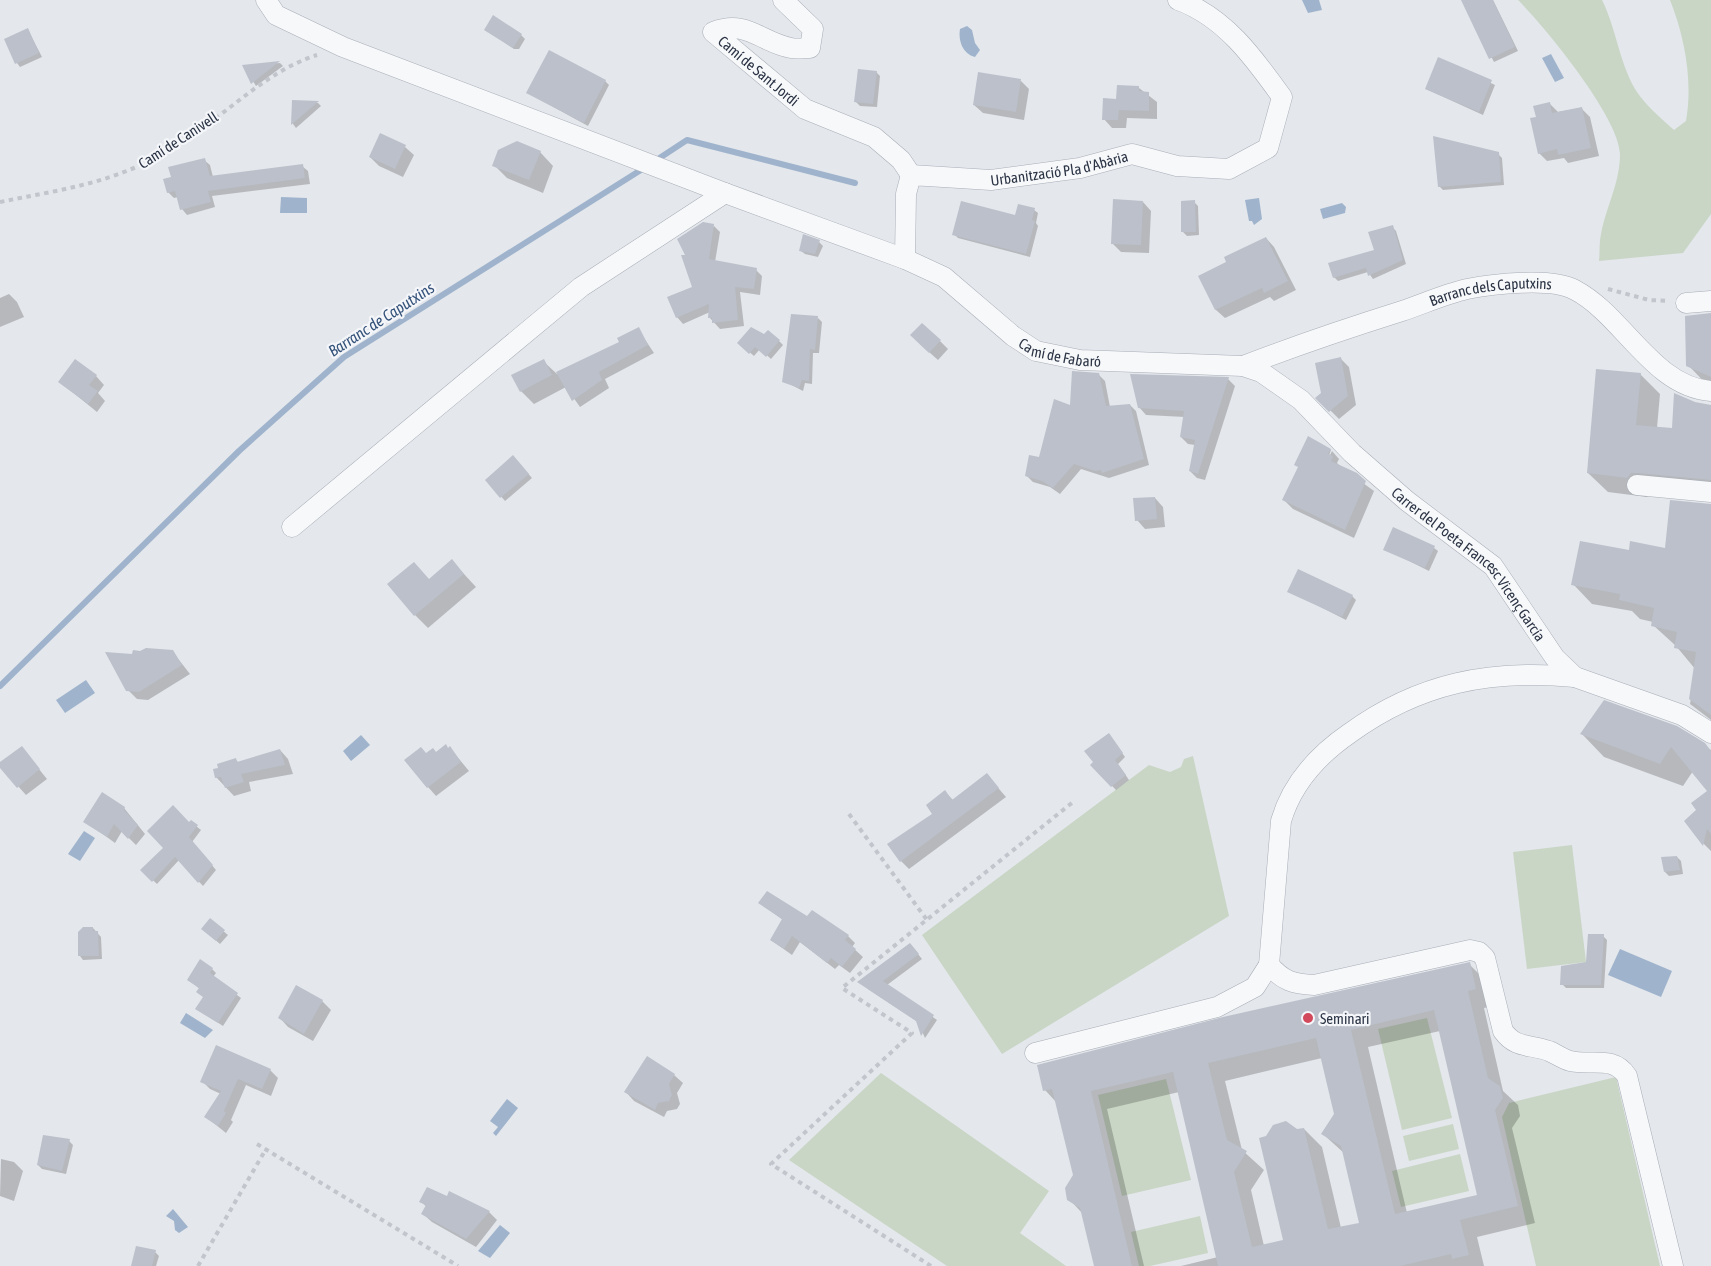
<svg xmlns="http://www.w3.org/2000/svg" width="1711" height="1266" viewBox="0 0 1711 1266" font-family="'Asap Condensed',sans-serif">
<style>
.green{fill:#c9d6c5}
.water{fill:#9fb4cc}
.shadow{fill:#0003;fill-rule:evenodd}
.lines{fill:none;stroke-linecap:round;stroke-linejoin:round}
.stream{stroke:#9fb4cc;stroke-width:6}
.building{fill:#bbc0ca;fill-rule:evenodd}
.minor-casing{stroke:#a9aeb7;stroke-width:21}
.path{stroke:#c2c5cb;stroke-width:4;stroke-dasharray:4.5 4.5;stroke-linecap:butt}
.minor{stroke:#f7f8fa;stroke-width:20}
.poi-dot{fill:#d1495b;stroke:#f4f6f9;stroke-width:2}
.labels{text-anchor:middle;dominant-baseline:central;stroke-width:4.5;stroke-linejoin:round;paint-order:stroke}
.street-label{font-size:15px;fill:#2b3445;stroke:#f4f6f9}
.poi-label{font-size:15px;fill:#2b3445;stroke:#f4f6f9;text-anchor:start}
.water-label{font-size:16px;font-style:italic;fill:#34527a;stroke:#f4f6f9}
</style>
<rect width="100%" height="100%" fill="#e4e7ec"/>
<g class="green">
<path d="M 1518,0 L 1602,0 C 1616,28 1619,61 1635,89 C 1644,104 1661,118 1674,130 L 1686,121 C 1693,81 1685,38 1670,0 L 1711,0 L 1711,214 L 1683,253 L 1599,261 C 1600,252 1599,243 1601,234 C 1606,207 1620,183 1620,154 C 1619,117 1545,27 1518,0 Z"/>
<polygon points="1193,756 1229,916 1002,1054 922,935 1149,765 1170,772 1181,767 1184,759"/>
<polygon points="1572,845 1586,962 1527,969 1513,852"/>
<polygon points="1427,1018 1452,1118 1402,1130 1378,1029"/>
<polygon points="881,1073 1049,1191 1020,1233 1066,1266 947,1266 789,1160"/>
<polygon points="1616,1077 1660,1266 1536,1266 1502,1117 1509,1103"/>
<polygon points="1166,1079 1191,1180 1122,1196 1098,1095"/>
<polygon points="1453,1124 1459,1149 1409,1161 1403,1136"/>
<polygon points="1460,1154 1469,1191 1401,1207 1392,1171"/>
<polygon points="1200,1216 1208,1253 1150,1266 1139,1266 1131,1232"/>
</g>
<g class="water">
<polygon points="1302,0 1319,0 1322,10 1308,13"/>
<path d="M 967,26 L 972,30 L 975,43 L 980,50 L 975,57 C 963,54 958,41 960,29 Z"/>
<polygon points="1551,54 1564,78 1555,82 1542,58"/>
<polygon points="281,197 307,198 307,213 280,213"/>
<polygon points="1259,198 1262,219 1254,225 1252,221 1249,221 1245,200"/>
<polygon points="1342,203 1346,207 1345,213 1323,219 1320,209"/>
<polygon points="86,680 95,693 65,713 56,700"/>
<polygon points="361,735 370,745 351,761 343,751"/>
<polygon points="84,831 95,838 80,861 68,854"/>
<polygon points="1620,949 1672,971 1661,997 1608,975"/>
<polygon points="186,1013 213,1030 205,1038 180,1023"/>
<polygon points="507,1099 518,1108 496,1136 493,1133 498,1127 490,1121"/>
<polygon points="173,1209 188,1227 179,1233 175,1230 174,1221 166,1216"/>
<polygon points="500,1225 510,1233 490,1258 478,1251"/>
</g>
<g class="shadow">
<polygon points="1462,0 1493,0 1518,51 1494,62"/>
<polygon points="28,30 42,57 20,67 17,63"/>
<polygon points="486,30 521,35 525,39 519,49 514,49"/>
<polygon points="1439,59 1495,85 1483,115 1426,89"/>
<polygon points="280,63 283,66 256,86 244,66"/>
<polygon points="876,72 880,76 877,107 860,106 856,102"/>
<polygon points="605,81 609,85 588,126 528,93"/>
<polygon points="1021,81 1029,89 1024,120 983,113 974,105"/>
<polygon points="1139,88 1157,102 1157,119 1127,118 1126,128 1112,128 1104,119 1118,100"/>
<polygon points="293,102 318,103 321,106 296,128 293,124"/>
<polygon points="1550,104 1558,112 1581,108 1590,117 1599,156 1568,163 1564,158 1547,161 1539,153 1537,118"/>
<polygon points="405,147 414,155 403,177 379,166 370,157"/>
<polygon points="540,152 553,166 543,193 507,178 494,165"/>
<polygon points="1498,154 1502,158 1504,185 1443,190 1439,186"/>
<polygon points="204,160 210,165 213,177 302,166 308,171 310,184 212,196 215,207 187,215 182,209 178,197 174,198 168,192 173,178"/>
<polygon points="1143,202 1151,211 1149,253 1121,252 1112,243"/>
<polygon points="1194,202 1198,206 1199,235 1187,236 1183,232"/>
<polygon points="1034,210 1038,213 1036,223 1038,226 1030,257 958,238 954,234"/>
<polygon points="714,226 720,232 715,262 756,270 762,276 760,295 740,292 744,326 720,329 709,317 710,312 683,324 677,317 693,288 687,257"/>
<polygon points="1392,227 1396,231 1406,264 1373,279 1368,272 1338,281 1334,277 1375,251"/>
<polygon points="1266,238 1274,247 1296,290 1274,301 1270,297 1225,318 1216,310 1200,277 1228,263"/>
<polygon points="819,242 823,246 818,257 805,254 801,251"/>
<polygon points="9,294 17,302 24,317 0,327 0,298"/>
<polygon points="1711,314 1711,389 1688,365"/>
<polygon points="818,318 822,322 819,353 813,353 812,384 805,383 803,391 784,381"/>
<polygon points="638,329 654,353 605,379 609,388 580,407 566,387 534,404 521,391 543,361 557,374 621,343"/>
<polygon points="779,341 783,345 771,359 760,349 754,356 739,343"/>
<polygon points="940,341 948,349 938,360 920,344"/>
<polygon points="1340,358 1349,367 1356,405 1339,419 1318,398 1323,393"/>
<polygon points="1098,374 1105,381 1110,407 1130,405 1136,411 1149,465 1109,478 1081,469 1060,494 1050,487 1033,482 1027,476 1072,407"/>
<polygon points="1640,374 1660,394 1657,428 1673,430 1695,404 1711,406 1711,497 1651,492 1647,497 1608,492 1588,473"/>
<polygon points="96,376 104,385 98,393 105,401 97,412 60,382"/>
<polygon points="1228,379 1235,386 1205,480 1197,478 1190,471 1195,445 1188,444 1181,437 1185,417 1146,415 1139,407"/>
<polygon points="1309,438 1331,450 1327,461 1332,451 1339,459 1337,463 1341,467 1374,491 1354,538 1293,509 1284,500 1299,468"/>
<polygon points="517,461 532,478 505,501 487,480"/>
<polygon points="1155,498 1163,507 1165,527 1145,529 1137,520"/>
<polygon points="1711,504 1711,688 1676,646 1653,625 1653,622 1640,619 1632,611 1592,604 1573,584 1630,552 1667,549"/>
<polygon points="1434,548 1438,551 1429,571 1385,549"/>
<polygon points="452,561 476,587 428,628 415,615 430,580"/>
<polygon points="1289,591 1352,596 1356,600 1346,620"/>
<polygon points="172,651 190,674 148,700 137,699 128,690 133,656"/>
<polygon points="1693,687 1711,699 1711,720 1690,704"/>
<polygon points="1676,727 1711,750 1711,851 1699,839 1698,810 1709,791 1693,771 1683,786 1604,757 1582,734"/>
<polygon points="1112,739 1125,757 1118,764 1129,780 1116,790 1092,765"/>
<polygon points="22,748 47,779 26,795 0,766"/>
<polygon points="450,748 469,771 436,796 428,787 426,755"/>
<polygon points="280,750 288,759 293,774 249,782 251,791 234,796 216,777 236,760 239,763"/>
<polygon points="987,775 1006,797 909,869 901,861 935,815 945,792 953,800"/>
<polygon points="124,808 145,834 136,845 122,831 115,843 85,821"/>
<polygon points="191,822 201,830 192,842 216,870 203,886 179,860 157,884 142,870"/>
<polygon points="1677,857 1681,861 1683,874 1669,876 1665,872"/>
<polygon points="760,903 807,918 848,936 855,943 852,947 863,957 850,973 839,965 835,969 800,942 792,955 771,940 783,920"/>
<polygon points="210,920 228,935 220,944 206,932"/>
<polygon points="93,928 101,937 102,959 83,960 80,956"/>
<polygon points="1603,936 1607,940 1604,988 1566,988 1562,984 1587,964"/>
<polygon points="913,948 922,959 887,985 937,1020 925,1038 918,1022 868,989"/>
<path d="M 1469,964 L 1487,982 L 1493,1006 L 1484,1008 L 1503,1091 L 1518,1105 L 1520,1116 L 1512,1128 L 1535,1223 L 1477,1237 L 1484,1266 L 1181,1266 L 1218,1257 L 1179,1092 L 1107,1109 L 1144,1266 L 1096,1266 L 1083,1214 L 1069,1199 L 1075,1175 L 1057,1103 L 1045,1090 ZM 1440,1031 L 1479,1196 L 1407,1213 L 1368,1047 ZM 1322,1058 L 1335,1114 L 1323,1134 L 1345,1154 L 1361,1224 L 1341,1228 L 1322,1147 L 1304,1129 L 1285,1242 L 1264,1246 L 1251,1190 L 1264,1170 L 1242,1150 L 1225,1081 Z"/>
<polygon points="212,969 216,973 213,977 241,998 223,1026 197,1009 205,998 200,989 189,980"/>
<polygon points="322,1001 331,1010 313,1041 288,1027 280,1018"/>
<polygon points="270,1070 278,1078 271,1096 246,1085 231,1120 233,1122 226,1133 206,1117 221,1094 210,1089 202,1081"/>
<polygon points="674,1075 683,1083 677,1093 680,1104 677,1109 667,1111 664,1117 634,1101 626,1092"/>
<polygon points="69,1141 73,1145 66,1174 42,1169 38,1165"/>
<polygon points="1,1159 14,1162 23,1171 14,1201 0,1196"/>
<polygon points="450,1193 489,1212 497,1220 476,1247 432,1222 423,1214 427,1207 421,1202 448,1198"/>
<polygon points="155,1252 159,1256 156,1266 132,1266"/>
</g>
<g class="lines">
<g class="stream">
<polyline points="655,161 687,140 855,183"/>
<polyline points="0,686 239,451 344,357 644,168"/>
</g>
</g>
<g class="building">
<polygon points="1461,0 1493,0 1515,47 1489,59"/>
<polygon points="493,15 522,34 513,48 484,30"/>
<polygon points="28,28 39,53 15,64 4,39"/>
<polygon points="549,50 606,80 584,123 526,93"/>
<polygon points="1438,57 1492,80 1479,112 1425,89"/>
<polygon points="280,61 251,84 242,65"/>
<polygon points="858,69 877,71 873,104 854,102"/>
<polygon points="978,72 1021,79 1016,112 973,105"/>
<polygon points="1117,85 1139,86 1139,91 1149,92 1149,111 1119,110 1118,120 1102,120 1103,98 1116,99"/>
<polygon points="292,100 319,101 291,125"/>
<polygon points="1550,102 1552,113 1582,107 1591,148 1558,155 1557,149 1538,154 1530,118 1536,117 1533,106"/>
<polygon points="380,133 406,145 395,169 369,157"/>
<polygon points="1433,136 1499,152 1501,182 1438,187"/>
<polygon points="517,141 541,151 529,180 492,166 498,150"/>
<polygon points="205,158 210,176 303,164 305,178 208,191 211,202 180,210 175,191 167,193 163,179 171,177 168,167"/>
<polygon points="1113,199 1143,201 1141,245 1111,244"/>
<polygon points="1195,200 1196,232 1181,232 1181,201"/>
<polygon points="961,201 1015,215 1018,204 1035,208 1032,220 1035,221 1026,254 952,235"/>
<polygon points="703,222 714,224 709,259 757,268 754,289 735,287 738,320 712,323 712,318 708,318 709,304 676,318 667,297 692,287 681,255 685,255 677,239"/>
<polygon points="1393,225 1403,260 1368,276 1366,268 1333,278 1328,263 1374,250 1368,232"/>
<polygon points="803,234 820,240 815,254 799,251"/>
<polygon points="1266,237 1288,281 1264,293 1262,288 1215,310 1198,276 1226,262 1224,257"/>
<polygon points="1711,313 1711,377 1686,366 1685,316"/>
<polygon points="791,314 818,316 815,350 810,349 809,381 802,380 799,388 782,382"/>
<polygon points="922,323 941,340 929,353 910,335"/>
<polygon points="639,327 648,345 599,372 602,380 572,401 556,372 619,342 617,338"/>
<polygon points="751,327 764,334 768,330 780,340 766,357 755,347 749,354 737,343"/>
<polygon points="1341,357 1348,396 1329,412 1315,398 1321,393 1315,363"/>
<polygon points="75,359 97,375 89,385 98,391 88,404 58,382"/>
<polygon points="544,359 552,375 520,392 511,375"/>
<polygon points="1596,369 1641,373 1636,425 1672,428 1674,393 1695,402 1711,405 1711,480 1638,473 1631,473 1627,478 1587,473"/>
<polygon points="1072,371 1099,373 1106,406 1130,404 1144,459 1102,473 1101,470 1095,471 1074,464 1053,488 1042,481 1025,476 1029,455 1039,457 1054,399 1070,405"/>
<polygon points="1130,374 1229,377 1198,474 1189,471 1195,440 1180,437 1184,411 1138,408"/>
<polygon points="1308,436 1331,449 1328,454 1333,456 1331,461 1357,473 1366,481 1345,530 1282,500 1298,467 1294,465"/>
<polygon points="513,455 529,474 500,498 485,480"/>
<polygon points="1155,497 1157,519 1135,521 1133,498"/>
<polygon points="1670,500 1711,504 1711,715 1689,699 1696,652 1674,648 1677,632 1651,626 1654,608 1619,600 1620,594 1571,585 1580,541 1629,550 1630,541 1665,548"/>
<polygon points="1393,527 1435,546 1425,568 1383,550"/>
<polygon points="452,559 464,574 414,616 387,584 414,562 429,579"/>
<polygon points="1298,569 1353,595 1342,617 1287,592"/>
<polygon points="146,648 173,650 182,665 139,692 126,691 105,652 132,654 133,650 140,651"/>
<polygon points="1604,700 1677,726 1705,743 1711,751 1711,834 1707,829 1703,846 1684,821 1696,810 1691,803 1707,791 1671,747 1660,764 1580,734"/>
<polygon points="1109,733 1123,753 1115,760 1126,775 1111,787 1090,765 1093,762 1084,751"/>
<polygon points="446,744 448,748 450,746 461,762 427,788 404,760 421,747 426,753 433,748 436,752"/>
<polygon points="22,746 40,769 17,788 0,768 0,762"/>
<polygon points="280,749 285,765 241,774 244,782 225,788 221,777 215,778 213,769 218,768 217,764 236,758 237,762"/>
<polygon points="987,773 999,788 900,862 887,844 932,814 926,805 945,790 952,800"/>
<polygon points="102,792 125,807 124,810 138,825 128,839 114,824 107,837 83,822"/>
<polygon points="173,805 189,822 191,820 198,825 189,837 213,865 198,883 175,857 152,882 140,870 163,848 147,831"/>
<polygon points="1677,856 1680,870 1664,872 1661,857"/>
<polygon points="767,891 807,916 812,910 849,935 845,940 856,949 842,967 831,958 827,963 792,936 784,949 770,940 782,919 758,903"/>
<polygon points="210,918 225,930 216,941 201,929"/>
<polygon points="83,927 93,927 93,931 98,931 99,956 78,956 78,932"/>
<polygon points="1588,934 1604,934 1601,985 1560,985 1561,966 1586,962"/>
<polygon points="910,943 919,954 883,981 934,1015 921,1036 916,1021 857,982"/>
<polygon points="200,959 213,968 210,973 238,993 218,1023 195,1009 203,997 196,992 199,988 187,980"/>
<path d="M 1470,962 L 1476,989 L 1468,991 L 1488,1078 L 1500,1086 L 1503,1098 L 1495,1110 L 1518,1206 L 1460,1220 L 1469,1255 L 1452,1259 L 1451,1254 L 1400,1266 L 1218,1266 L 1173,1072 L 1091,1091 L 1132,1266 L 1094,1266 L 1080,1208 L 1067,1200 L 1065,1188 L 1073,1175 L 1052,1089 L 1043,1091 L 1037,1065 L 1223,1017 ZM 1434,1010 L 1477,1195 L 1395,1214 L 1351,1030 ZM 1316,1038 L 1334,1114 L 1321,1134 L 1341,1146 L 1359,1223 L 1328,1229 L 1304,1128 L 1297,1129 L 1286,1121 L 1273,1125 L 1266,1136 L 1259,1138 L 1283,1240 L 1252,1247 L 1234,1172 L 1247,1151 L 1227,1140 L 1208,1063 Z"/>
<polygon points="296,985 323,1000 304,1034 278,1018"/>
<polygon points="216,1045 271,1069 262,1089 238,1079 224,1111 226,1113 218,1126 204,1117 221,1091 200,1082"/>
<polygon points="647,1056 675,1074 669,1084 672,1095 669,1101 658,1103 655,1110 624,1092"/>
<polygon points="43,1135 70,1139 62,1171 37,1165"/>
<polygon points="427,1187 447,1196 449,1191 490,1211 466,1239 421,1214 426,1205 419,1202"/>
<polygon points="136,1246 156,1250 152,1266 131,1266"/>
</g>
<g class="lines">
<defs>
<g id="minor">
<path id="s1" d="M 266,0 L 276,15 L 343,47 L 725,193 L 905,259 L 944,277 L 1013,336 L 1036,351 L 1080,360 L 1243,366 L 1261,372 L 1301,400 L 1352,453 L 1407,501 L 1493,566 L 1555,658 L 1575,677 L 1682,715 L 1711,733"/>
<path id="s2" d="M 783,0 L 813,29 L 810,48 C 804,48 796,49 791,48 C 760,42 747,19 713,32 L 805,109 L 874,137 L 901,160 L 911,175"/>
<path id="s3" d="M 905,259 L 906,194 L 911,175 L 991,180 L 1080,168 L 1132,154 L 1177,166 L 1229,169 L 1268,148 L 1282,97 C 1254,58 1225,17 1178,0"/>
<polyline points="1686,303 1711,301"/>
<path id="s4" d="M 1243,366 C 1295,346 1348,328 1402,311 C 1423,304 1445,294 1467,289 C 1492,284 1552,277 1575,290 C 1623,315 1653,387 1711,391"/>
<polyline points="1637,485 1711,492"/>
<polyline points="292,527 581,287 725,193"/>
<path d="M 1269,965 L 1281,821 C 1292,783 1318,755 1350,733 C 1419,683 1490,669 1575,677"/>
<path d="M 1035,1053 L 1217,1007 L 1255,987 L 1269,965 C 1283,981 1293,984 1314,985 L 1470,950 L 1479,952 L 1485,958 L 1503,1031 C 1516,1049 1530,1044 1549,1051 C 1556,1054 1563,1059 1570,1061 C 1592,1066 1613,1055 1627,1076 L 1673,1266"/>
</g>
</defs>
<use href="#minor" class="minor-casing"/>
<g class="path">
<path d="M 0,202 C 43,193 88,187 129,170 C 150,162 171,148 190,136 C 233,109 267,71 317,55"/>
<polyline points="1608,289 1649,300 1668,301"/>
<polyline points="849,814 927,920"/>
<polyline points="257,1144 458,1266"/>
<polyline points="198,1266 266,1149"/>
<polyline points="931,1266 771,1164 912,1033 842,988 1073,802"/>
</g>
<use href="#minor" class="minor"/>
</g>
<circle class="poi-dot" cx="1308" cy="1018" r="6"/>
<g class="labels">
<g class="street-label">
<text stroke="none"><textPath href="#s2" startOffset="222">Camí de Sant Jordi</textPath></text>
<text transform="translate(178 140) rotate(-33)">Camí de Canivell</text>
<text stroke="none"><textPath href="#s3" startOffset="234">Urbanització Pla d'Abària</textPath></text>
<text stroke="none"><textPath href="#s4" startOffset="260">Barranc dels Caputxins</textPath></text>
<text stroke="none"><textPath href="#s1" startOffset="878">Camí de Fabaró</textPath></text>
<text stroke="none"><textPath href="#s1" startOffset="1366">Carrer del Poeta Francesc Vicenç García</textPath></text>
</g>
<g class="poi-label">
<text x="1320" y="1018">Seminari</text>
</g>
<g class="water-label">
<text transform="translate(381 319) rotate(-33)">Barranc de Caputxins</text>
</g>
</g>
</svg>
